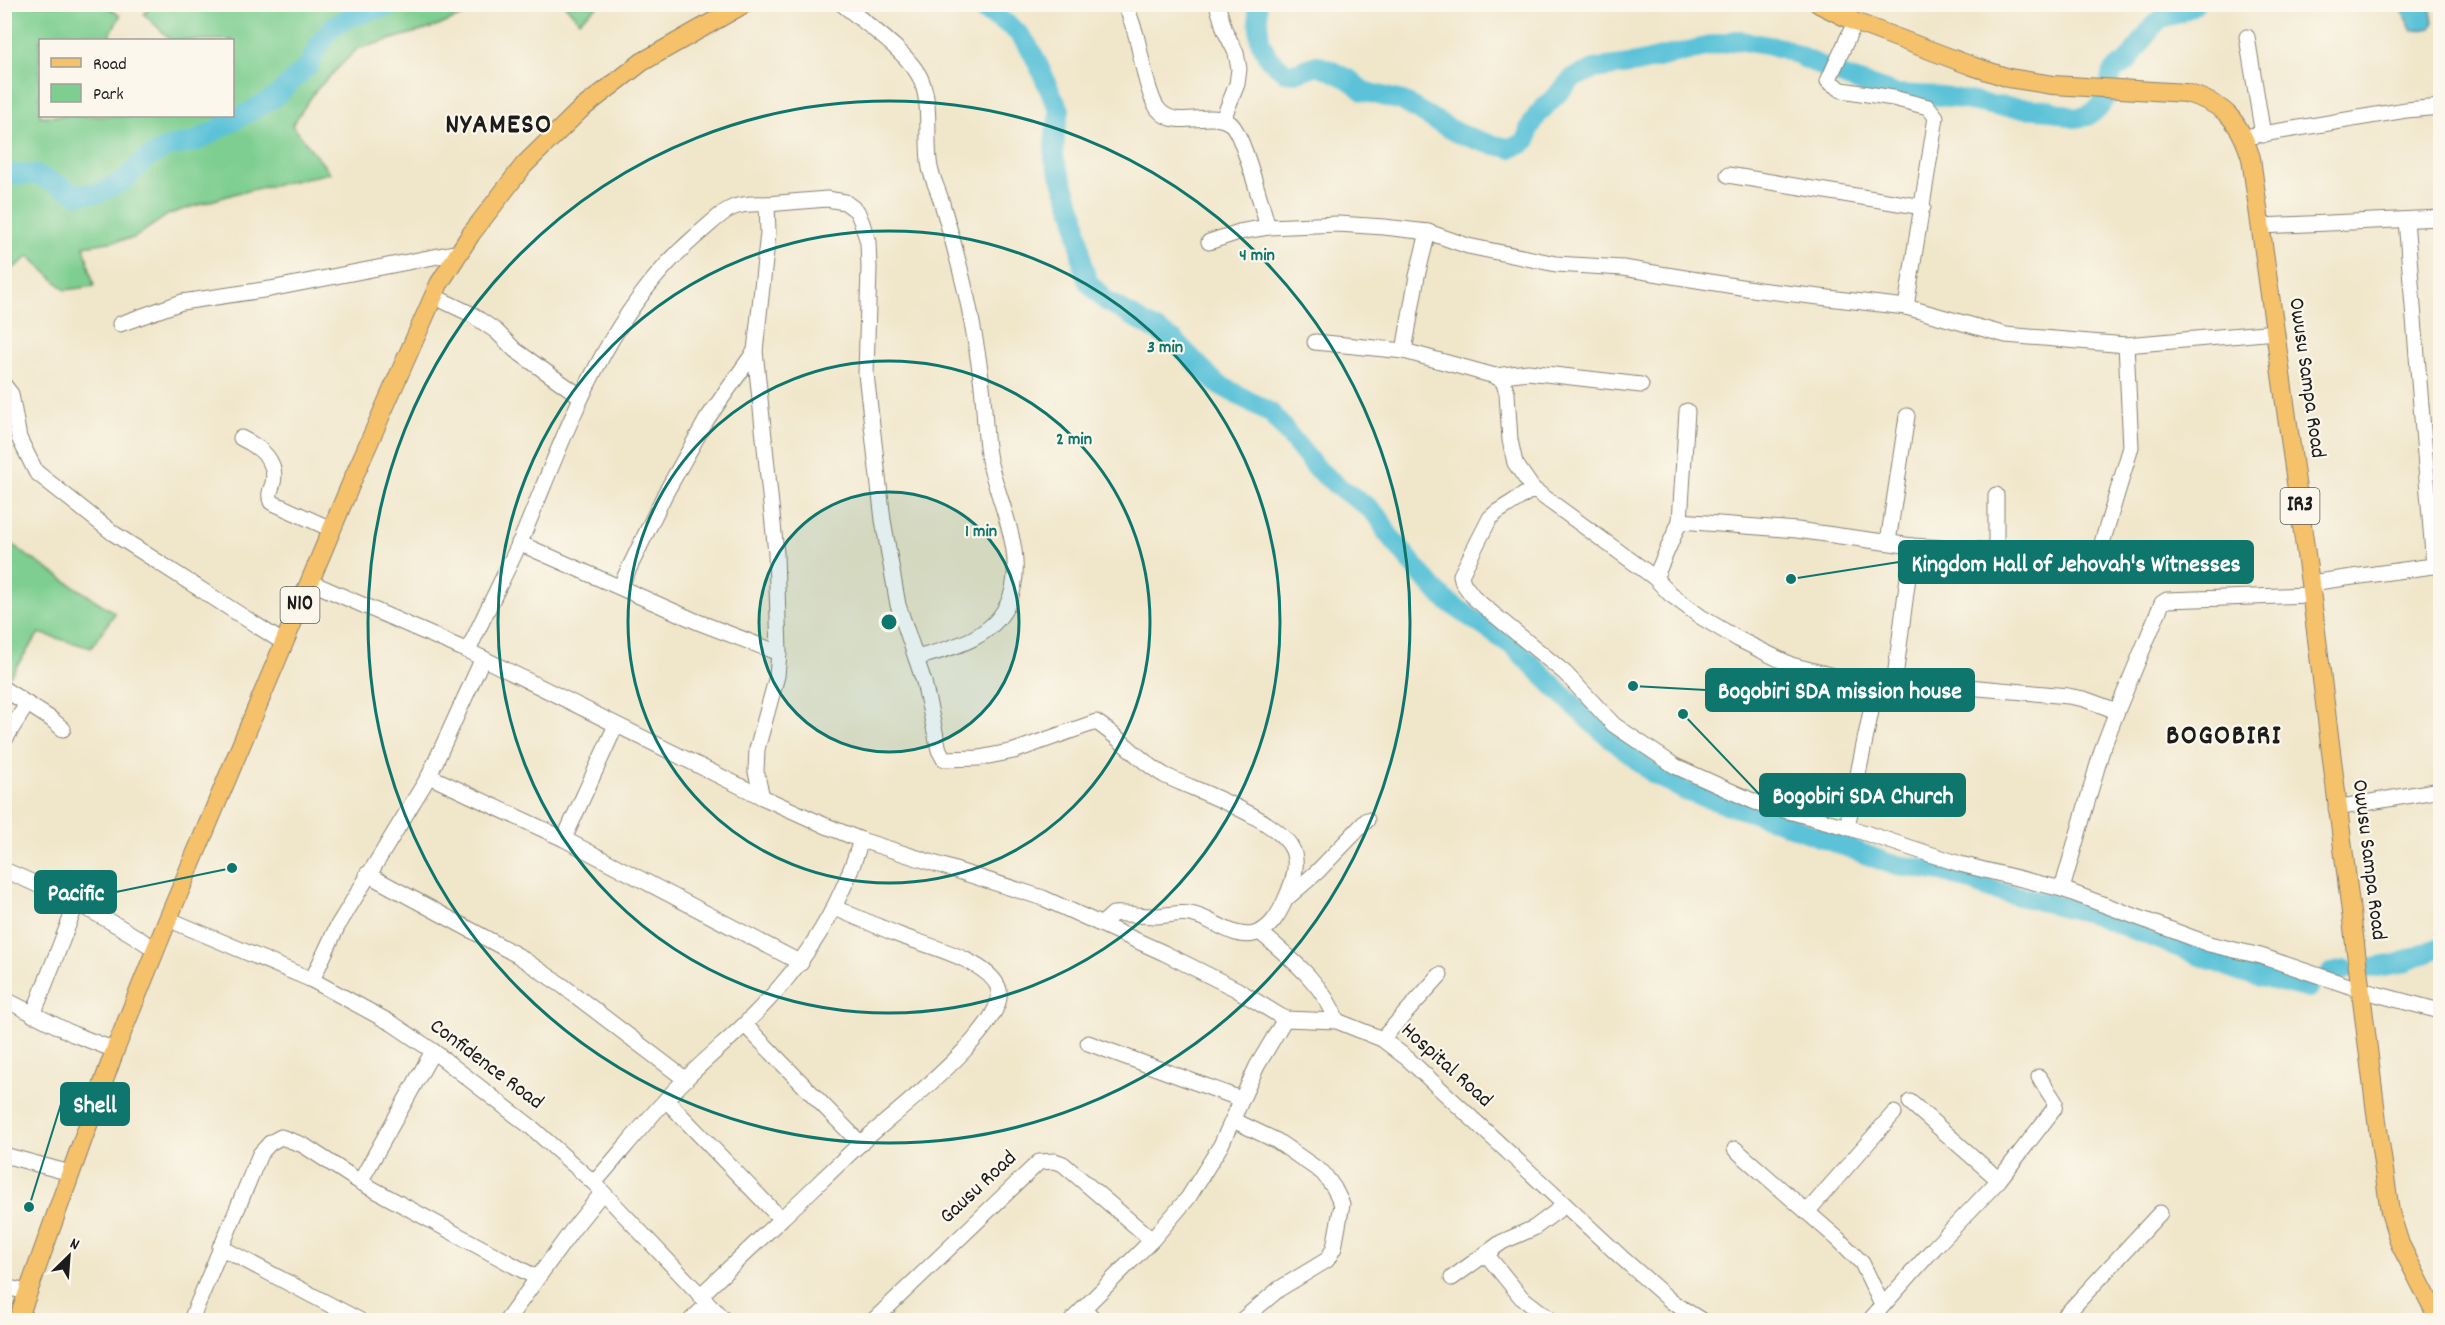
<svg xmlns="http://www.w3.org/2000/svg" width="2445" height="1325" viewBox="0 0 2445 1325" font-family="Dekko,sans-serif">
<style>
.green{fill:#7dce90;stroke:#4c7556;stroke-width:1.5}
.water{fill:#5bc2d8;stroke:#3c6f7a;stroke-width:1.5}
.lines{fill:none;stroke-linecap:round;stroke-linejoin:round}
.river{stroke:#5bc2d8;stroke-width:20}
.minor-casing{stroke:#868173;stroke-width:17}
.major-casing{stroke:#868173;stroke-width:20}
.minor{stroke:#fff;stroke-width:15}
.major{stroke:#f5c16b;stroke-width:18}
.ring{fill:none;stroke:#0f766e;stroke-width:3}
.labels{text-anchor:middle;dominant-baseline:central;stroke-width:4.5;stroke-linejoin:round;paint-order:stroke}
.shield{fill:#fbf7ec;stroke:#5f5e5a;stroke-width:1.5}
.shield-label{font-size:21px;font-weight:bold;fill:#1c1c1c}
.street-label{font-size:22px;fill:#1c1c1c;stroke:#fbf7ec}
.district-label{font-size:28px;font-weight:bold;letter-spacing:1.5px;fill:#1c1c1c;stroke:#fbf7ec}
.centre{fill:#0f766e;stroke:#fbf7ec;stroke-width:3}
.ring-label{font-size:18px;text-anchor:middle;font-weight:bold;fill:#0f766e;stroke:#fbf7ec;stroke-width:4.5;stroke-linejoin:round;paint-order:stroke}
.leader{fill:none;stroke:#0f766e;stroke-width:2}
.callout-dot{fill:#0f766e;stroke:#fbf7ec;stroke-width:2}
.callout{fill:#0f766e;stroke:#0f766e;stroke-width:2}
.callout-label{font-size:24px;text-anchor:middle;font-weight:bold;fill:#fff}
</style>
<rect width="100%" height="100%" fill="#fbf7ec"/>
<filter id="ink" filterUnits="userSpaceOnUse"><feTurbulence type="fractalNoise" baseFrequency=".0167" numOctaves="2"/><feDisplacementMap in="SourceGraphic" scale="12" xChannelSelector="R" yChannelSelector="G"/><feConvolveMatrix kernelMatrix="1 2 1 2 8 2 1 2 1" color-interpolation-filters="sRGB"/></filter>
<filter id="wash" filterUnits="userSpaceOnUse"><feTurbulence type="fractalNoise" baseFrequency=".008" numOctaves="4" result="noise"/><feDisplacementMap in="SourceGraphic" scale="24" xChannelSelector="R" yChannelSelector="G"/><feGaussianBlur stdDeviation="1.35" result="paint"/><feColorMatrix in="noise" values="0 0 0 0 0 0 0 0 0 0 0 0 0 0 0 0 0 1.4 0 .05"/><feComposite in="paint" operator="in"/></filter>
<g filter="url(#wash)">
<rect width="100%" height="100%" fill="#f0e6ca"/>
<g class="green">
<polygon points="13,5 106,5 120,16 107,40 40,40 40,116 232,116 232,40 171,40 144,14 153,5 487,5 438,26 357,49 316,90 292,125 330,173 237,193 169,214 134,238 84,246 94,286 65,290 29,256 5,275 4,30"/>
<polygon points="565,5 599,5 579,21"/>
<polygon points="4,538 29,557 115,613 91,648 39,633 10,676 5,674"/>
</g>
<polygon class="water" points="2399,5 2430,5 2433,23 2431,28 2412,31"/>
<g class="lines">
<g class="river">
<path d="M 974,4 C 985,13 999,18 1010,26 C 1037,46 1043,84 1060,110 L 1055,133 L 1054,158 L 1075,216 L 1083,267 L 1088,282 L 1106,301 L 1175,341 L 1216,383 L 1271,413 L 1316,468 L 1340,488 L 1367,506 L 1380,519 L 1387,533 L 1434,589 L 1448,602 L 1514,647 L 1591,722 L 1654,774 L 1687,792 L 1766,817 L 1891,864 L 1948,873 L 1993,890 L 2090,913 L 2241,972 L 2309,989"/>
<polyline points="1257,4 1260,41 1269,59 1285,72 1295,73 1317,65 1330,70 1350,80 1363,91 1402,101 1457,133 1489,144 1510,148 1522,144 1527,140 1529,129 1538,114 1573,78 1594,69 1636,63 1736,40 1782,48 1845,77 1895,94 1943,96 1995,106 2050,110 2074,118 2087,116 2098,109 2106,98"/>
<polyline points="2110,79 2114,70 2128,61 2152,27 2161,18 2180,13 2195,4"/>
<polyline points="4,174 37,175 77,194 99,193 126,179 144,160 168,147 195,142 274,98 309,65 320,43 333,26 355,15 396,4"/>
<polyline points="2371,968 2402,963 2440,947"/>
<polyline points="2330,973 2345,970"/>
</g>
</g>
</g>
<g filter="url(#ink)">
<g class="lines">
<defs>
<g id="minor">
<path d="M 1126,4 C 1129,15 1133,25 1136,35 C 1141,54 1147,95 1158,109 C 1176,132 1211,108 1231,124 C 1243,134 1262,208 1268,227"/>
<polyline points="1217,4 1225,31 1236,53 1239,69 1237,84 1223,119"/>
<polyline points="1855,22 1828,81 1842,90 1893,98 1928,107 1936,117 1906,307"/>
<polyline points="2247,37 2263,135"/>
<polyline points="2245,137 2406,110 2440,107"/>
<polyline points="1728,175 1923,207"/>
<path d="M 767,204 L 827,199 L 845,202 L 857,211 L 862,223 L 868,242 L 869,268 L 866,374 L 883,520 L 898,605 L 916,658 C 952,648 993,639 1009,601 C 1028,556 999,504 989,460 C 985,440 985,418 983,397 C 981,368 975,340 970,312 C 963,277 953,241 943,207 C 940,194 933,181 930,168 C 925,141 932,109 922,82 C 912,55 865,23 842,4"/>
<polyline points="2406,220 2434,566"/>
<polyline points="2260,226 2440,218"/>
<polyline points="1209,242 1239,232 1268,227 1338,224 1384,227 1428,232 1468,246 1556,264 1623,268 1759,290 1906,307 2006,335 2126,345 2276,332"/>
<polyline points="433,296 471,314 496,331 515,350 580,396"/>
<polyline points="120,324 182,302 270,289 459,252"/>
<polyline points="1315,342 1404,351 1495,376 1503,381 1507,393 1510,440 1515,463 1533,489"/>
<polyline points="1404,351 1417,276 1428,232"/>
<polyline points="1495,376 1528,372 1641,385"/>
<polyline points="4,385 11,394 19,438 36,472 113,533 284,643"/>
<path d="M 241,438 C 258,446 278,460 273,483 C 271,490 268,493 271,502 L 331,529"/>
<polyline points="1996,495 1996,551"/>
<polyline points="1680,521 1687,411"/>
<polyline points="1888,542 1907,416"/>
<polyline points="519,543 698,622 779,653 777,676 757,749 756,772 762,797"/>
<polyline points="1655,578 1533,489 1497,512 1490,518 1461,575 1463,583 1475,599 1565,673 1614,725 1675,766 1755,802 1847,827 1960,864 2062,889 2209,944 2261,956 2361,990 2440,1011"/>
<polyline points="310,582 468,651 762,797 824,825 861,840 1043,898 1164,953 1236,989 1285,1019"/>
<polyline points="2310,583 2440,565"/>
<polyline points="620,587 665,494 707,419 755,351"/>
<path d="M 468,651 C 485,613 504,577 521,540 C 567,432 604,315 696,236 C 725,212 727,202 767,204 L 768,233 L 755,351 L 776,553 L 779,653"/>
<path d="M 916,658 L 924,682 L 939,750 L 944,759 L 979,758 L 1014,751 L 1096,722 C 1120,737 1139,761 1164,775 C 1193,790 1286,820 1294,854 C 1298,869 1292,884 1286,898 C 1280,912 1271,930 1254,934 C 1232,939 1211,917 1190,914 C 1178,912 1166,916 1154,916 C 1140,916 1126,913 1113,914 L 1102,924"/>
<polyline points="1894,685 1912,546"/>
<polyline points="4,689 51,719 63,729"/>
<polyline points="2117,711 2162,603 2167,600 2311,595"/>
<polyline points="4,741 27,704"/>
<polyline points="429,776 564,839 801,963"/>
<polyline points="2336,808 2440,790"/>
<polyline points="1847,827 1876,687"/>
<polyline points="564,839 616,725"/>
<path d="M 4,870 C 58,893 108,917 156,950"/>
<polyline points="367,874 517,955 563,986 685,1079"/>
<polyline points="2062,889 2102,750 2117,711 2084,699 2068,696 1956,686 1894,685 1876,687 1791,665 1738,639 1701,617 1670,594 1655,578 1680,521 1797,530 1912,546 2092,556 2099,553 2131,447 2126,345"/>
<polyline points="1288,897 1317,872 1367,820"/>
<polyline points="168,919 312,980 393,1024 433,1051 531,1127 594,1183 724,1320"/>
<path d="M 1260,932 C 1291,959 1323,983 1337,1021"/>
<polyline points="312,980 337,927 429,776 483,658"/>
<polyline points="4,999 73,1034 115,1050"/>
<polyline points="33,1015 77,902"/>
<polyline points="1285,1019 1337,1021 1382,1039 1408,1059 1621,1257 1672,1302 1701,1320"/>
<polyline points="745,1025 861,1144"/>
<polyline points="1382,1039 1440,975"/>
<polyline points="1088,1043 1241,1099"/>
<path d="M 666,1100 L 781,1219 C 808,1194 834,1168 861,1143 C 887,1119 1014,1023 998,987 C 987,960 924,945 899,935 C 877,926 856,917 835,908"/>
<polyline points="1910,1102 1999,1180"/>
<polyline points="1233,1120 1277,1141 1323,1173 1334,1188 1342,1204 1334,1248 1327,1260 1279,1289 1242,1320"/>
<polyline points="1735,1149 1838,1239 1862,1263 1882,1305"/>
<polyline points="4,1155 70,1173"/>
<polyline points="360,1182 433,1051"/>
<path d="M 594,1183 C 624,1149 652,1112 685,1080 C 704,1060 726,1043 745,1024 C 801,969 838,915 861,840"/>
<polyline points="1807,1212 1894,1113"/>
<polyline points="220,1247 359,1320"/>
<polyline points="1486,1254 1521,1297 1551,1320"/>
<polyline points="1452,1278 1502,1242 1534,1228 1565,1205"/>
<polyline points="4,1287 28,1292"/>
<polyline points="700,1296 781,1219"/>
<polyline points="1084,1309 1095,1320"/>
<polyline points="191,1320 260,1154 270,1143 281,1137 303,1145 360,1182 537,1278"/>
<polyline points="507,1320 573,1229 602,1193"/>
<polyline points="691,1320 708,1304"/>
<polyline points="874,1320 1039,1162 1055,1161 1063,1164 1152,1240"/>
<polyline points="1072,1320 1152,1240 1188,1198 1221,1145 1257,1066 1285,1019"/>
<polyline points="1870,1320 1934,1248 1999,1180 2054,1109 2055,1102 2039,1077"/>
<polyline points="2061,1320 2160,1213"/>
</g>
<g id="major">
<path d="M 1819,4 L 1855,22 L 1972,66 L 2009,78 L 2053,85 L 2186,93 C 2224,104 2239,119 2251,158 L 2310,583 L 2378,1129 L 2390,1212 L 2400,1244 L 2439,1320"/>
<polyline points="18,1320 115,1050 168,919 355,474 439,284 471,234 524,165 580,110 642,62 744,4"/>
</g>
</defs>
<use href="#minor" class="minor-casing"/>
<use href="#major" class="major-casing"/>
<use href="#minor" class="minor"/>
<use href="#major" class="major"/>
</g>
</g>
<circle cx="889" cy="622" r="130" fill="#0f766e" fill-opacity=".12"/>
<g class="ring">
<circle cx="889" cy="622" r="130"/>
<circle cx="889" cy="622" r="261"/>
<circle cx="889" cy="622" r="391"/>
<circle cx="889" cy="622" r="521"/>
</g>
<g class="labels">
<g class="shield">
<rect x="2280.5" y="488" width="39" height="36" rx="4.5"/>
<rect x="280.5" y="587" width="39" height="36" rx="4.5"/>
</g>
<g class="shield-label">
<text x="2300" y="506">IR3</text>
<text x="300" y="605">N10</text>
</g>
<g class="street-label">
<text transform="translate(2306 378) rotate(82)">Owusu Sampa Road</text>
<text transform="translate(2368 860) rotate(83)">Owusu Sampa Road</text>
<text transform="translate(486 1065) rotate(37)">Confidence Road</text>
<text transform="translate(1446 1066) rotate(42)">Hospital Road</text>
<text transform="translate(979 1188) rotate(-43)">Gausu Road</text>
</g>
<g class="district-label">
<text x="499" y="127">NYAMESO</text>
<text x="2224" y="738">BOGOBIRI</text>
</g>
</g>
<circle cx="889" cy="622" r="9" class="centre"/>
<g class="ring-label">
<text x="1257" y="260">4 min</text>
<text x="1165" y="352">3 min</text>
<text x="1074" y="444">2 min</text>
<text x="981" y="536">1 min</text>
</g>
<path class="leader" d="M1791 579L1899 562M1633 686L1706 690M1683 714L1760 795M232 868L116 892M29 1207L61 1104"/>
<g class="callout-dot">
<circle cx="1791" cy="579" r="6"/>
<circle cx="1633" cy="686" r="6"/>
<circle cx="1683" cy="714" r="6"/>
<circle cx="232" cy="868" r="6"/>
<circle cx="29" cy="1207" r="6"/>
</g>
<g class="callout">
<rect x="1899" y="541" width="354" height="42" rx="6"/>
<rect x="1706" y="669" width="268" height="42" rx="6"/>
<rect x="1760" y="774" width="205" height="42" rx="6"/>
<rect x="35" y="871" width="81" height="42" rx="6"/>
<rect x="61" y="1083" width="68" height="42" rx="6"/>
</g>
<g class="callout-label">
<text x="2076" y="571">Kingdom Hall of Jehovah's Witnesses</text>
<text x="1840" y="698">Bogobiri SDA mission house</text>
<text x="1863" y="803">Bogobiri SDA Church</text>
<text x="76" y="900">Pacific</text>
<text x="95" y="1112">Shell</text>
</g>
<rect width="2445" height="1325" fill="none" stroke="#fbf7ec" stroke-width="24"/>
<rect x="39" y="39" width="195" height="78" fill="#fbf7ec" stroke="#a29f99" stroke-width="1.5"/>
<rect x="51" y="58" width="30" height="9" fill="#f5c16b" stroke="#a29f99" stroke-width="1.5"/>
<text x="93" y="69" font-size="18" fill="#1c1c1c">Road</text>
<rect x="51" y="84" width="30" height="18" fill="#7dce90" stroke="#a29f99" stroke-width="1.5"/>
<text x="93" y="99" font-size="18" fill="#1c1c1c">Park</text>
<g transform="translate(69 1256) rotate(25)" stroke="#fbf7ec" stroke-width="4.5" paint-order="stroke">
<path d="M0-4.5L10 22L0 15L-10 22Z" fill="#1c1c1c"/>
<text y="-9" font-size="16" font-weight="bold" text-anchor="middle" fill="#1c1c1c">N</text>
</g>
</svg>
